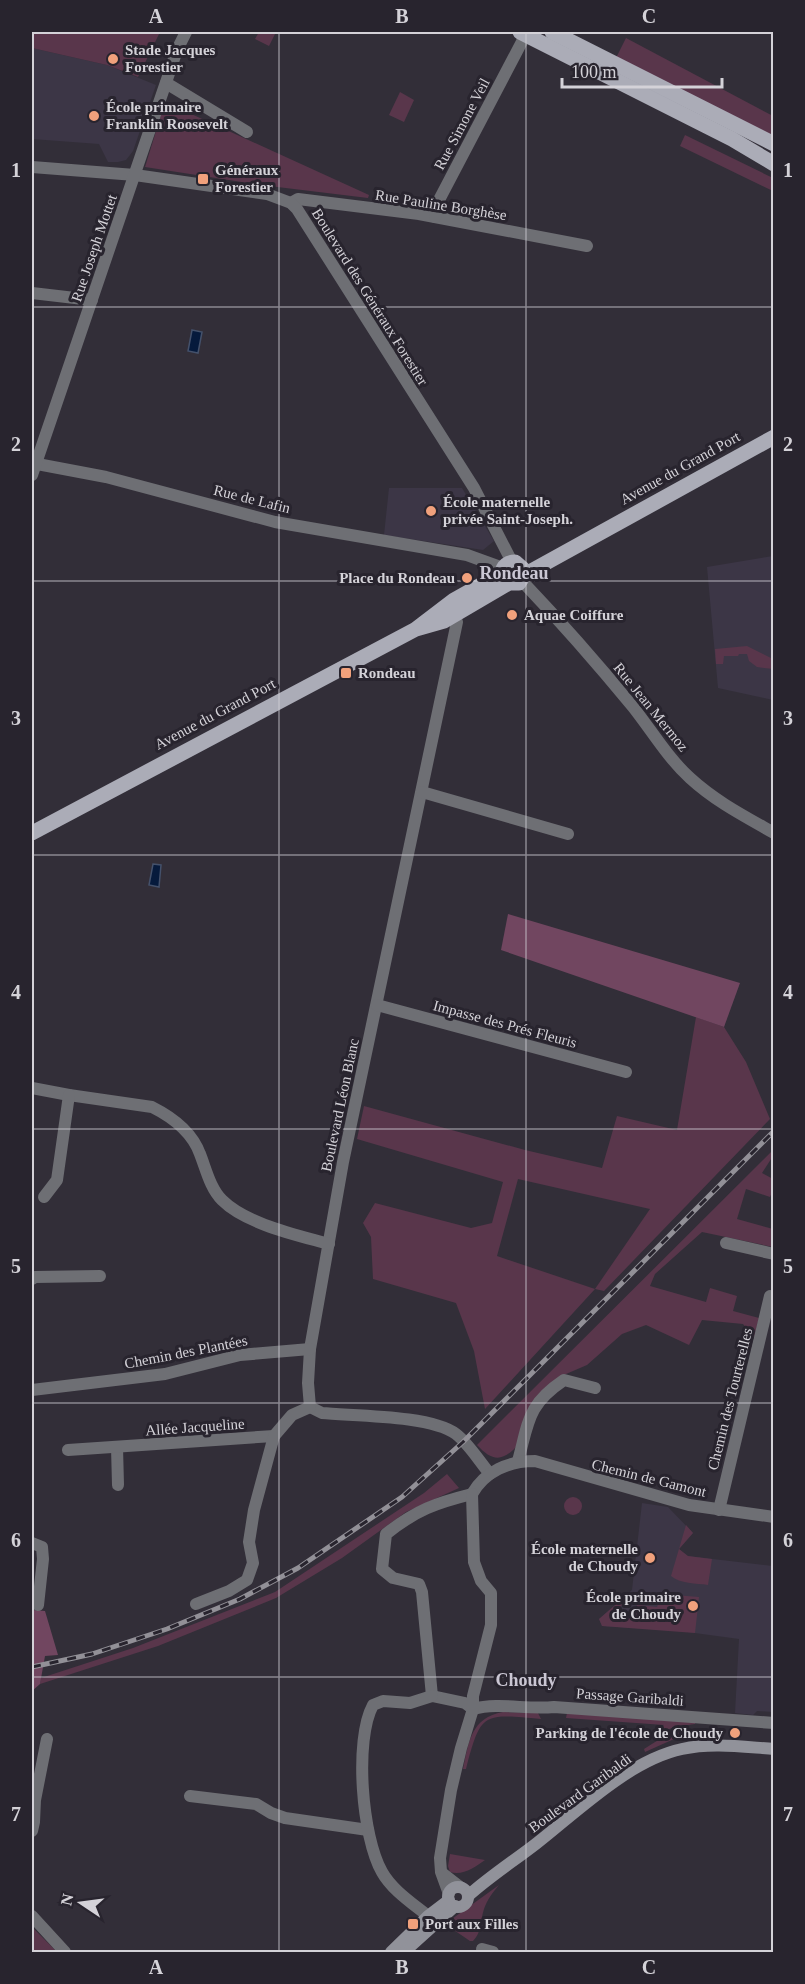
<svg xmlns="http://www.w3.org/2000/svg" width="805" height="1984" viewBox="0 0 805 1984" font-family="Georgia,serif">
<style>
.built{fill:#3c3646}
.green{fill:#59364b;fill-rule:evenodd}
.forest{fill:#714660}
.water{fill:#061a3c;stroke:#44516b;stroke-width:1.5}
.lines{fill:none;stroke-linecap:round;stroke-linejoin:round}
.minor{stroke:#6e6f74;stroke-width:12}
.tertiary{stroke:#6e6f74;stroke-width:12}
.secondary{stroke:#91929a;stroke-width:12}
.primary{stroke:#abacb7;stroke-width:15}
.rail-casing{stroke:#929097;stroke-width:5}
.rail{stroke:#28242e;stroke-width:3;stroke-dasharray:9;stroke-linecap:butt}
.grid{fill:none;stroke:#d4d2d8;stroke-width:1.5;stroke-opacity:0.55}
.poi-dot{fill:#f1a17c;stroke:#28242e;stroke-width:2}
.labels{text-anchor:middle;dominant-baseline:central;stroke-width:6;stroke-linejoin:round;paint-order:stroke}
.poi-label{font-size:15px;font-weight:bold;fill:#d4d2d8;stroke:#28242e;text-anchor:start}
.street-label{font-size:15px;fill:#d4d2d8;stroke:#28242e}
.quarter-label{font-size:18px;font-weight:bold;fill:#cac6d3;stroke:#28242e}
.neatline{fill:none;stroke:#d4d2d8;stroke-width:2}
.grid-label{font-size:20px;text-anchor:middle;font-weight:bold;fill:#d4d2d8}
</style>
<rect width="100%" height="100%" fill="#322e38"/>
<g class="built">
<polygon points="32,48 107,65 156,85 133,151 126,160 118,162 108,162 99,144 32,139"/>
<polygon points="389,488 462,488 494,541 483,550 384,535"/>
<polygon points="773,556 773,700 718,688 707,567"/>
<polygon points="642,1503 668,1507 693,1533 679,1549 687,1556 773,1566 773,1712 757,1711 753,1715 735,1713 739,1639 680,1631 602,1626 599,1619 632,1590"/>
</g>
<g class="green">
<polygon points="32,32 160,32 138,77 107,65 32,48"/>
<polygon points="259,32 276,32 269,46 255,39"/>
<polygon points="626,38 773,116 773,139 616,58"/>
<polygon points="400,92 414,100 404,122 389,115"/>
<polygon points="165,102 369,195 368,198 261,185 145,167"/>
<polygon points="685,135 773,178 773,191 680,146"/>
<polygon points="747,646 773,659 773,669 757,667 749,661 747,654 739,654 738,656 724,656 723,664 716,664 715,649"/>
<path d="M 696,1017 L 724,1027 L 746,1062 L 770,1119 L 604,1291 L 595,1289 L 485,1409 L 474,1351 L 456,1303 L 373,1279 L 371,1237 L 363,1223 L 375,1203 L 471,1228 L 492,1223 L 503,1182 L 357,1139 L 364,1106 L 525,1150 L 602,1168 L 617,1116 L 677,1130 ZM 518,1179 L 650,1209 L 595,1289 L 497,1256 Z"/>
<path d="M 773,1150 L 773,1156 L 762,1173 L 773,1179 L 773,1190 L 770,1197 L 746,1189 L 737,1219 L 773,1229 L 773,1247 L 702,1232 L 655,1274 L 650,1286 L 706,1302 L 710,1288 L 737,1296 L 733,1311 L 759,1318 L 754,1337 L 743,1324 L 702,1320 L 689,1345 L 646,1325 L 622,1334 L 587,1365 L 559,1377 L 516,1447 C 501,1463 491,1460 477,1445 Z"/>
<polygon points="447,1474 459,1488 406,1512 342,1558 276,1598 158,1646 40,1684 41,1678 133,1648 275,1592 424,1493"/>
<circle cx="573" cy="1506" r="9"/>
<path d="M 686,1525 L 693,1533 L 679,1549 L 688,1556 L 712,1559 L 708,1585 C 696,1583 680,1584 671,1576 Z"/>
<polygon points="628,1594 637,1596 630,1600 629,1603 626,1603 621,1606 620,1614 630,1616 636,1612 637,1605 657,1607 662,1594 699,1597 695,1633 602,1626 599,1619"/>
<path d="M 503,1712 L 538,1713 L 541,1719 C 483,1714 481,1711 466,1769 L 463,1769 C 469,1741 471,1718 503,1712 Z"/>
<polygon points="567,1713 696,1720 695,1724 675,1727 646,1737 664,1725 566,1718"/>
<path d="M 692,1730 L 692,1734 L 674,1739 L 645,1752 L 644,1749 C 659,1739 673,1732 692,1730 Z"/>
<path d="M 450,1854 L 485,1860 C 475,1867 463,1876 450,1872 L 448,1866 Z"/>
<path d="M 499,1885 C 493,1892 487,1900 484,1909 C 480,1921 482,1932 473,1941 L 470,1941 L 445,1924 Z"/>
<polygon points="32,1927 57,1952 32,1952"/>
</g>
<g class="forest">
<polygon points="508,914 740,983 724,1027 501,950"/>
<polygon points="32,1610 45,1611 58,1655 45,1656 40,1684 32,1691"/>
</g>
<g class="water">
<polygon points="192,330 202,332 198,353 188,351"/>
<polygon points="153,864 161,865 159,887 149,885"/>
</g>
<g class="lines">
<g class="minor">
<polyline points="166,83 247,132"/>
<polyline points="32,167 135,175"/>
<polyline points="291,203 298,199 419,214 587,246"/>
<polyline points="435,217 439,200 526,34"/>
<polyline points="32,293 92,300"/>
<polyline points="32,463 106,477 275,522 467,555 503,568"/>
<path d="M 521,580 C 560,621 597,663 633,707 C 652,731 667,757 690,778 C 715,801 744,816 774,833"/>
<path d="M 454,615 L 457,622 L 343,1162 L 310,1349 L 308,1383 L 310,1407 L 322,1413 C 354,1416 431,1415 456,1434 C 469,1444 479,1461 490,1474"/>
<polyline points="422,792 568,834"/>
<polyline points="377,1005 626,1072"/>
<path d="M 32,1088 L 69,1095 L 152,1107 C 172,1117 192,1132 200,1154 C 206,1169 210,1188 222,1200 C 246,1224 297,1235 329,1244"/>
<polyline points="44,1197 57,1180 69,1095"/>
<polyline points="726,1243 774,1254"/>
<polyline points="32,1279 35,1277 100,1276"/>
<polyline points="32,1390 165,1374 240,1355 310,1349"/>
<polyline points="117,1447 118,1485"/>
<polyline points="68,1450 274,1436"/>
<path d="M 518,1461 C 529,1421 527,1405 564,1380 L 595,1388"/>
<path d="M 472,1494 C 485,1471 509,1461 535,1461 L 689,1505 L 774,1517"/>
<polyline points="719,1510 770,1296"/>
<polyline points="32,1543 42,1547 43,1559 38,1605"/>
<polyline points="196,1604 229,1591 247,1580 253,1563 249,1542 254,1510 274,1436 292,1415 310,1407"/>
<path d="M 432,1696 L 422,1592 L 419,1584 L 393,1578 L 382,1569 L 386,1534 C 416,1510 436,1503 472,1494"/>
<polyline points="432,1696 465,1703 473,1709"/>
<path d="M 473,1709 C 499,1702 527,1710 554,1707 L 774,1723"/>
<polyline points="190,1796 256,1804 271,1813 285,1818 368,1830"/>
<polyline points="32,1831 34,1822 35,1800 47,1739"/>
<polyline points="442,1873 460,1887"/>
<polyline points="449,1894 441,1872 440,1858 451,1790 461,1748 473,1709 473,1696 491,1625 491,1593 481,1581 474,1562 472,1494"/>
<polyline points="32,1916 65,1952"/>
<path d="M 428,1916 C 412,1903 392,1890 382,1872 C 362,1837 354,1740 373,1705 L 383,1701 L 410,1703 L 432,1696"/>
<polyline points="482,1949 493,1952"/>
</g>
<g class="tertiary">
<polyline points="135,175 267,194 291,203 297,209 474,488 512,562"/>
<polyline points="32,475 177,50 186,32"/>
</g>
<g class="secondary">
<circle cx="458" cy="1897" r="10"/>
<path d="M 468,1896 C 490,1876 514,1861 537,1843 C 579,1810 630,1760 682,1749 C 712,1742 744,1747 774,1749"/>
<polyline points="391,1952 428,1916 449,1900"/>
<polyline points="404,1952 455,1906"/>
</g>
<g class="primary">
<polyline points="520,32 732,139 774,164"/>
<polyline points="552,32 774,144"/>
<polyline points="524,575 774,437"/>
<path d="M 32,833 L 416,629 L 454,600 L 502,573 C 503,566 508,562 515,562 L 523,569 L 524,575 L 519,583 L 509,583 L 444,621 L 416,629"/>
</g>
<defs>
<polyline id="rail" points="32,1667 92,1654 167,1629 240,1599 298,1568 402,1497 463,1442 774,1131"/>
</defs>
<use href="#rail" class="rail-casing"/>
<use href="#rail" class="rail"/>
</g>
<path class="grid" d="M 279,32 L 279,1952M 526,32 L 526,1952M 32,307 L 774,307M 32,581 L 774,581M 32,855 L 774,855M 32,1129 L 774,1129M 32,1403 L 774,1403M 32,1677 L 774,1677"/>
<g class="poi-dot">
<circle cx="113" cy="59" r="6"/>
<circle cx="94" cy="116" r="6"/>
<rect x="197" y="173" width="12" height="12" rx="3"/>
<circle cx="431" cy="511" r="6"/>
<circle cx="467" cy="578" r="6"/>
<circle cx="512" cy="615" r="6"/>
<rect x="340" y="667" width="12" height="12" rx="3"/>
<circle cx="650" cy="1558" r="6"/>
<circle cx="693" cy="1606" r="6"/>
<circle cx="735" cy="1733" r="6"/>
<rect x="407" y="1918" width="12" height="12" rx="3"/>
</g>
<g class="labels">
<g class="poi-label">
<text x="125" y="50">Stade Jacques<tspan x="125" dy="17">Forestier</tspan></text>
<text x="106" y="107">École primaire<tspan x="106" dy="17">Franklin Roosevelt</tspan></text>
<text x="215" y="170">Généraux<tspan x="215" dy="17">Forestier</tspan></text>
<text x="443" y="502">École maternelle<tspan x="443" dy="17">privée Saint-Joseph.</tspan></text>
<text x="455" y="578" text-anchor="end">Place du Rondeau</text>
<text x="524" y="615">Aquae Coiffure</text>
<text x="358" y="673">Rondeau</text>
<text x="638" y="1549" text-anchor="end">École maternelle<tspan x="638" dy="17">de Choudy</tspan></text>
<text x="681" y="1597" text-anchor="end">École primaire<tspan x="681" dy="17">de Choudy</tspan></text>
<text x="723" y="1733" text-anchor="end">Parking de l'école de Choudy</text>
<text x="425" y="1924">Port aux Filles</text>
</g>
<g class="street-label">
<text transform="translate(462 124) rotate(-62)">Rue Simone Veil</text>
<text transform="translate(441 205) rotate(9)">Rue Pauline Borghèse</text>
<text transform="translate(94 248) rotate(-71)">Rue Joseph Mottet</text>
<text transform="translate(370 297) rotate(58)">Boulevard des Généraux Forestier</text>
<text transform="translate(680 468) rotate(-29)">Avenue du Grand Port</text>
<text transform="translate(252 499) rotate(14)">Rue de Lafin</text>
<text transform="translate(651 707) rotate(51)">Rue Jean Mermoz</text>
<text transform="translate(215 714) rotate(-28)">Avenue du Grand Port</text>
<text transform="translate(505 1024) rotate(15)">Impasse des Prés Fleuris</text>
<text transform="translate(340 1105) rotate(-78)">Boulevard Léon Blanc</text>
<text transform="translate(186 1352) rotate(-11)">Chemin des Plantées</text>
<text transform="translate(730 1399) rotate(-76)">Chemin des Tourterelles</text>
<text transform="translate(195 1427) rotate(-4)">Allée Jacqueline</text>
<text transform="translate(649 1478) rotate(14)">Chemin de Gamont</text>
<text transform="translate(630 1697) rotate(4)">Passage Garibaldi</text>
<text transform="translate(580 1793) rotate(-36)">Boulevard Garibaldi</text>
</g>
<g class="quarter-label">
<text x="514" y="573">Rondeau</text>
<text x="526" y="1680">Choudy</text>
</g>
</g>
<rect width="805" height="1984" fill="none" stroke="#28242e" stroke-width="66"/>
<g transform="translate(81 1903) rotate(283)" stroke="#28242e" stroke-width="4.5" paint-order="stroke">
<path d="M0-4.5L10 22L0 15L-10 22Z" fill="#d4d2d8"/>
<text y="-9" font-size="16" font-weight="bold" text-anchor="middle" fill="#d4d2d8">N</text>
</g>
<path d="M562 78v9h160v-9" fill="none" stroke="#d4d2d8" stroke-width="3"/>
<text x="571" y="78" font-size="18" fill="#d4d2d8" stroke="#28242e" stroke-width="4.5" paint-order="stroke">100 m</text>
<rect x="33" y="33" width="739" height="1918" class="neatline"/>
<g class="grid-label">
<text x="156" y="23">A</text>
<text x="402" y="23">B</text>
<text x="649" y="23">C</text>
<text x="16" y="177">1</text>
<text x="788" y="177">1</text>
<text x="16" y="451">2</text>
<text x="788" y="451">2</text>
<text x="16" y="725">3</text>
<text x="788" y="725">3</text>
<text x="16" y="999">4</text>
<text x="788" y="999">4</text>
<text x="16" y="1273">5</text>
<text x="788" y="1273">5</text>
<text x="16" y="1547">6</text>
<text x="788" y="1547">6</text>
<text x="16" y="1821">7</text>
<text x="788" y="1821">7</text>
<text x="156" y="1974">A</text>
<text x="402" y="1974">B</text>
<text x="649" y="1974">C</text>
</g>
</svg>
